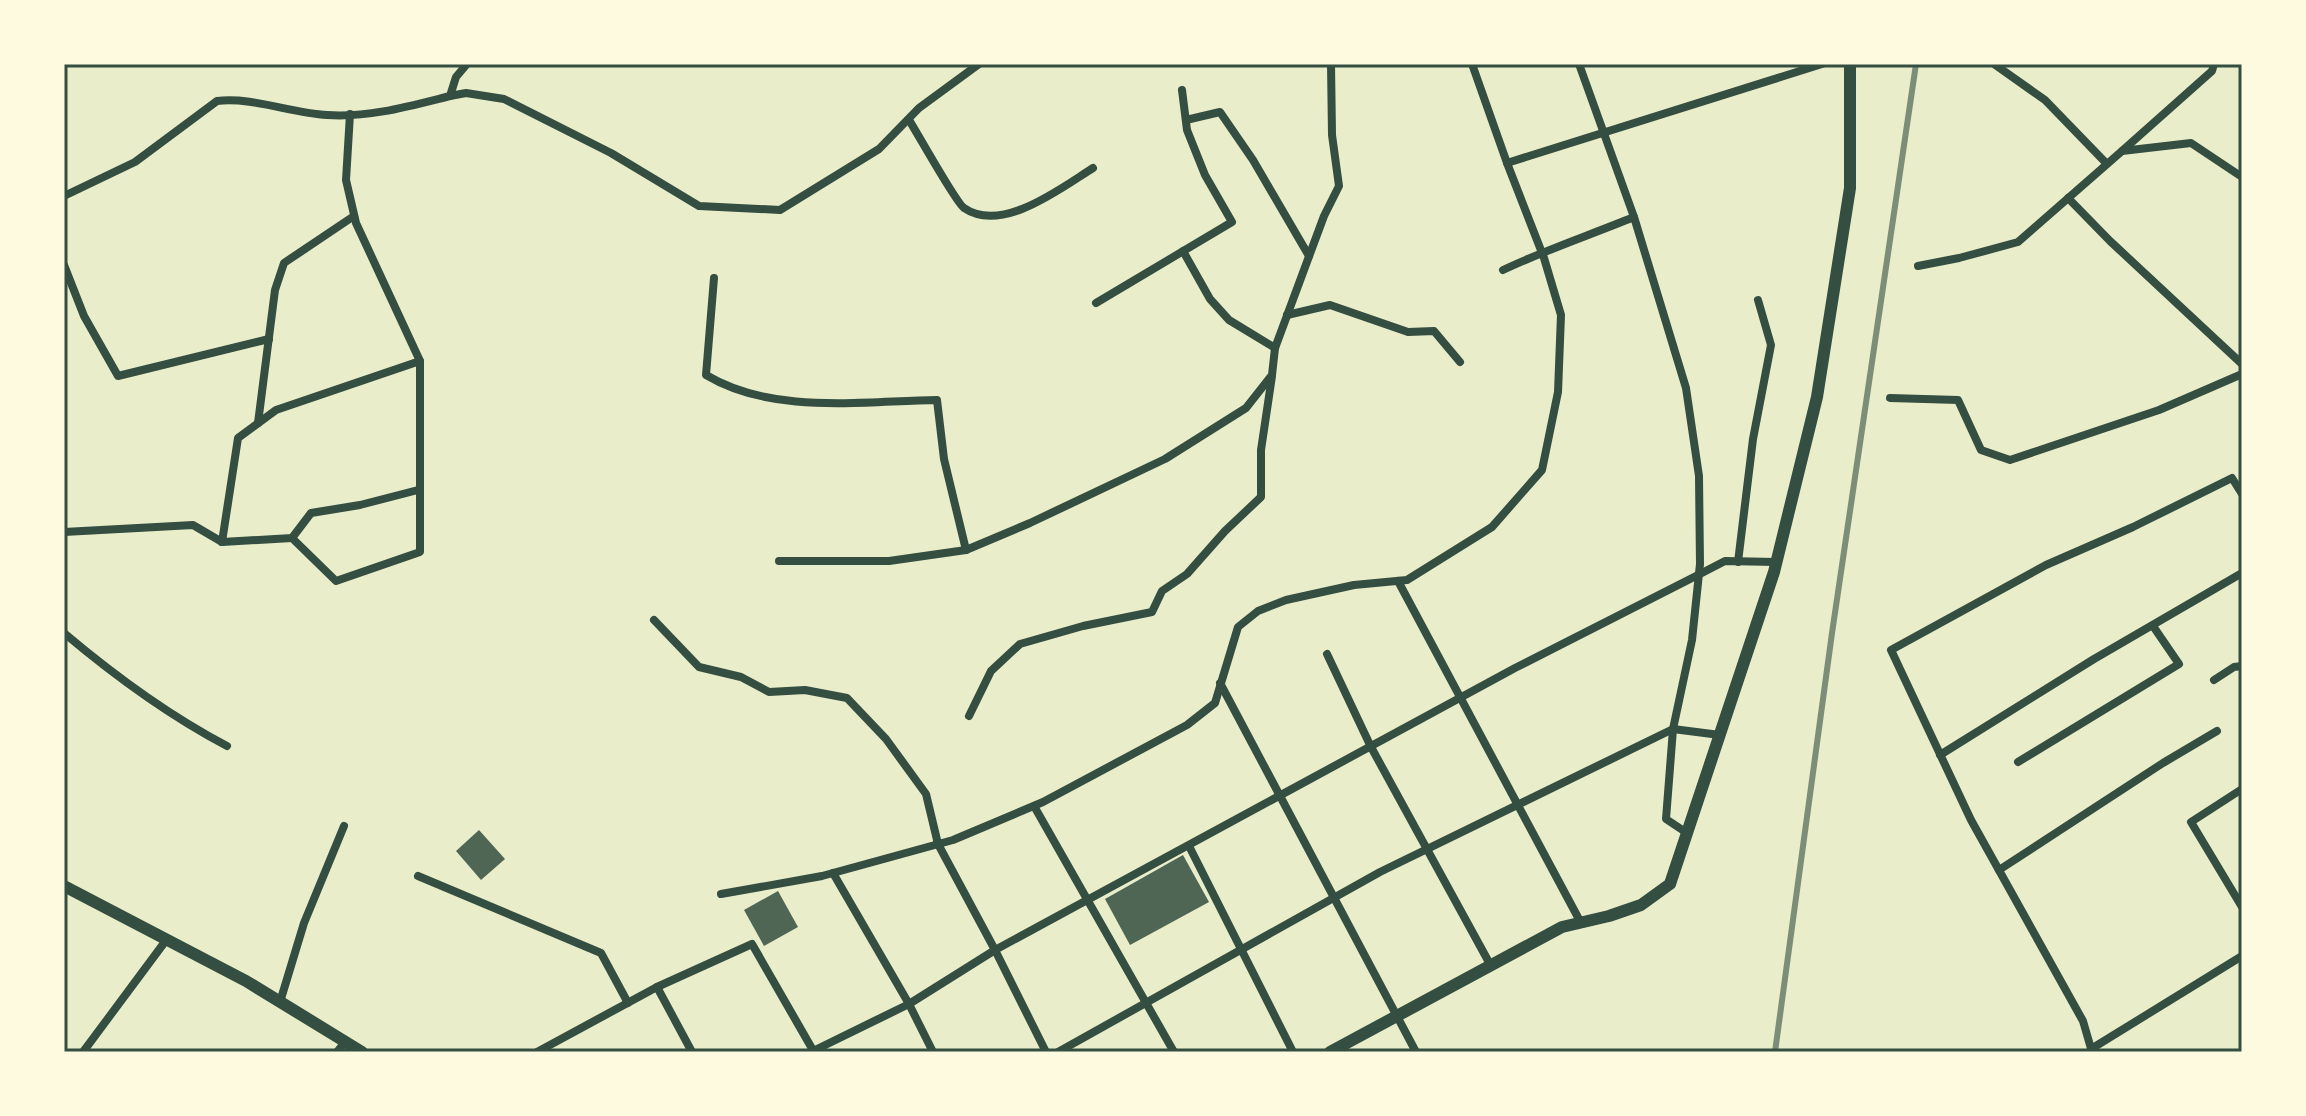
<svg xmlns="http://www.w3.org/2000/svg" width="2306" height="1116" viewBox="0 0 2306 1116" font-family="Commissioner,sans-serif">
<style>
.building{fill:#4f6655}
.lines{fill:none;stroke-linecap:round;stroke-linejoin:round}
.minor{stroke:#344e41;stroke-width:8}
.primary{stroke:#344e41;stroke-width:12}
.rail{stroke:#7c8e77;stroke-width:6}
.neatline{fill:none;stroke:#344e41;stroke-width:3}
</style>
<rect width="100%" height="100%" fill="#e9edc9"/>
<g class="building">
<polygon points="479,830 505,859 481,880 456,851"/>
<polygon points="1183,855 1209,902 1130,945 1105,899"/>
<polygon points="778,891 798,927 764,946 744,910"/>
</g>
<g class="lines">
<g class="minor">
<polyline points="1579,64 1634,217 1686,388 1699,476 1700,564 1692,640 1673,729 1666,819 1687,833"/>
<polyline points="1994,64 2045,100 2107,164"/>
<polyline points="450,96 466,93 504,99 611,153 699,206 780,210 879,149 919,108 979,64"/>
<path d="M 909,120 C 918,134 956,203 964,208 C 1002,234 1061,188 1093,168"/>
<polyline points="1186,120 1220,112 1253,160 1309,256"/>
<polyline points="2122,151 2212,71 2214,64"/>
<polyline points="1507,163 1822,64"/>
<path d="M 64,196 L 135,162 L 217,101 C 253,97 291,113 327,115 C 368,118 410,106 450,96 L 456,77 L 467,64"/>
<polyline points="2068,198 2110,241 2242,364"/>
<polyline points="1183,251 1210,299 1229,320 1275,348"/>
<polyline points="64,265 84,316 118,376 269,339"/>
<polyline points="1918,266 1959,258 2018,242 2122,151 2191,143 2242,177"/>
<path d="M 1503,270 C 1545,250 1590,235 1634,217"/>
<path d="M 714,278 L 706,375 C 773,415 862,401 937,400 L 944,459 L 966,550"/>
<polyline points="1096,303 1232,222 1205,175 1187,130 1182,90"/>
<polyline points="1287,315 1330,305 1408,332 1434,331 1460,362"/>
<polyline points="1890,398 1958,400 1981,450 2010,460 2159,410 2242,374"/>
<polyline points="258,423 275,290 284,263 354,216"/>
<polyline points="64,532 193,525 222,542 292,538 311,513 360,505 418,490"/>
<polyline points="292,538 336,581 420,552 420,361 356,223 346,180 350,114"/>
<polyline points="222,542 238,438 276,410 420,361"/>
<polyline points="779,561 889,561 966,550 1030,523 1165,459 1246,408 1272,375 1275,348 1324,216 1339,186 1332,135 1331,64"/>
<polyline points="1738,562 1753,439 1771,345 1758,300"/>
<polyline points="1398,581 1581,923"/>
<polyline points="654,620 699,667 741,677 769,692 805,690 847,698 886,739 926,794 938,844 995,950 1046,1052"/>
<path d="M 64,633 C 115,676 168,715 227,746"/>
<polyline points="1327,654 1371,747 1491,966"/>
<polyline points="2214,680 2234,667 2242,666"/>
<polyline points="1220,683 1416,1052"/>
<polyline points="969,716 991,671 1020,644 1083,626 1152,612 1162,591 1187,574 1225,531 1261,497 1261,450 1272,376"/>
<polyline points="1940,755 2094,659 2242,573"/>
<polyline points="2018,762 2179,664 2153,626"/>
<polyline points="2242,789 2191,822 2242,907"/>
<polyline points="1034,806 1174,1052"/>
<polyline points="1189,846 1293,1052"/>
<polyline points="1999,870 2163,763 2217,731"/>
<polyline points="833,873 909,1004 933,1052"/>
<polyline points="418,876 601,953 628,1003"/>
<polyline points="721,894 822,876 953,840 1043,802 1187,725 1215,703 1238,627 1258,611 1286,600 1354,585 1407,580 1492,527 1542,470 1558,392 1561,315 1544,258 1507,163 1472,64"/>
<polyline points="657,987 752,944 814,1052"/>
<polyline points="280,1002 304,923 344,826"/>
<polyline points="2091,1049 2242,956"/>
<polyline points="83,1052 167,939"/>
<polyline points="337,1052 345,1042"/>
<polyline points="537,1052 657,987 692,1052"/>
<polyline points="811,1052 909,1004 995,950 1515,668 1698,575 1725,561 1776,562"/>
<polyline points="1058,1052 1380,872 1673,729 1720,735"/>
<polyline points="2092,1052 2083,1021 1971,820 1891,650 2046,565 2133,527 2232,478 2242,494"/>
</g>
<g class="primary">
<polyline points="64,886 246,981 362,1052"/>
<polyline points="1330,1052 1562,927 1609,916 1641,905 1670,884 1774,572 1817,397 1850,188 1850,64"/>
</g>
<polyline class="rail" points="1775,1052 1832,633 1916,64"/>
</g>
<rect width="2306" height="1116" fill="none" stroke="#fefae0" stroke-width="132"/>
<rect x="66" y="66" width="2174" height="984" class="neatline"/>
</svg>
